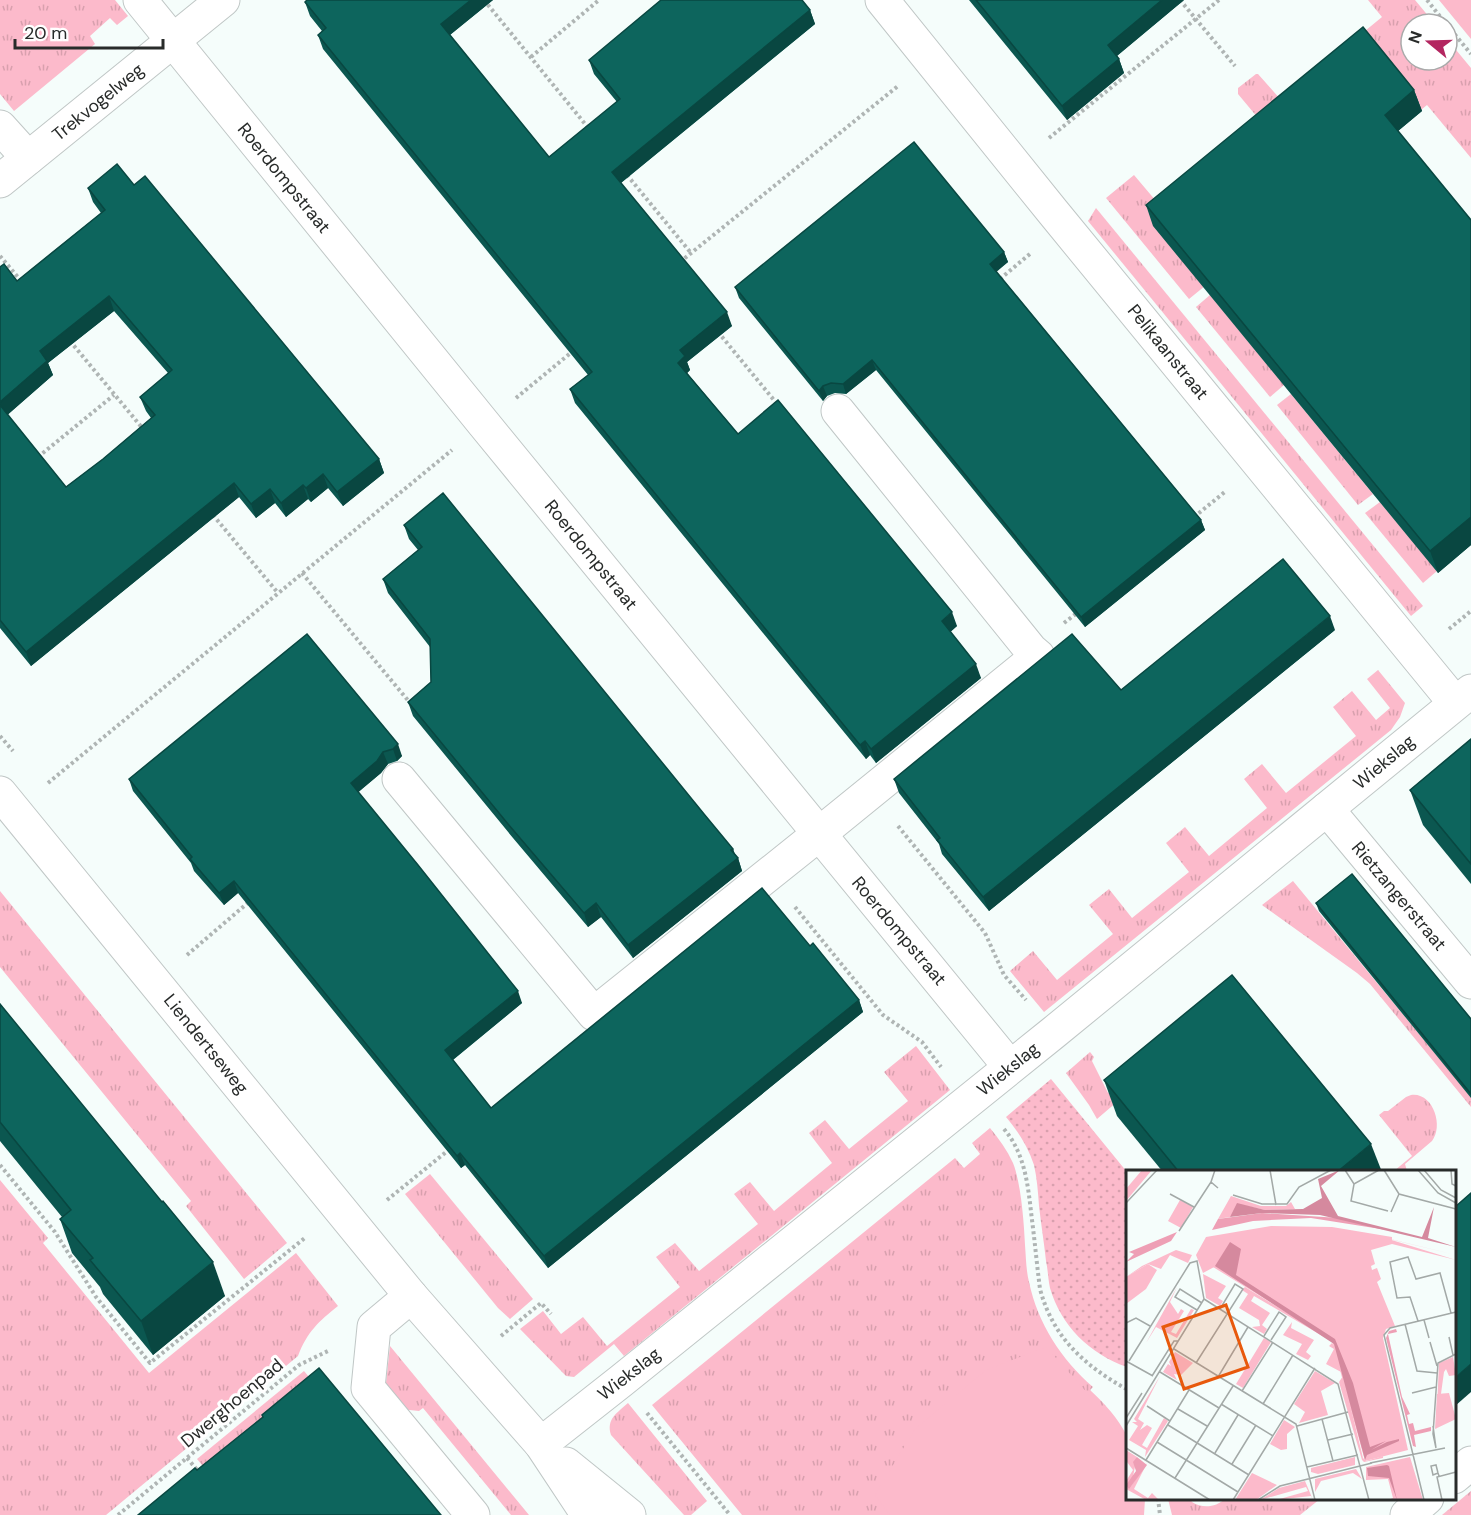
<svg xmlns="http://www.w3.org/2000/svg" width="1471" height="1515" viewBox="0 0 1471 1515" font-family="'DM Sans',sans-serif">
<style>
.grass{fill:url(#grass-tufts)}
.park{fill:#fcbacb}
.garden{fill:url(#garden-dots)}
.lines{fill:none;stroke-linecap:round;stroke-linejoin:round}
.minor-casing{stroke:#c0c7c6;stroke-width:35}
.path{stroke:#afb5b4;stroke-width:4;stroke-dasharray:3 3;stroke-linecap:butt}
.minor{stroke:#fff;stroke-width:33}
.wall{fill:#0b5750;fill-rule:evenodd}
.shaded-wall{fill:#094741}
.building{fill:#0d655d;stroke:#094741;stroke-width:1.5}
.labels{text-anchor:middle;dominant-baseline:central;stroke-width:6;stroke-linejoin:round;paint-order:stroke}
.street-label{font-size:18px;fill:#282b2a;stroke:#fff}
.inset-road{fill:none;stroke:#a3a9a7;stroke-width:1.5}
.view{fill:#e8590c;fill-opacity:0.15;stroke:#e8590c;stroke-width:3}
.inset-edge{fill:none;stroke:#282b2a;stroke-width:3}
</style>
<defs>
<pattern id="grass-tufts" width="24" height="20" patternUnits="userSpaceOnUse" patternTransform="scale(1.5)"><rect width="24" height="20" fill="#fcbacb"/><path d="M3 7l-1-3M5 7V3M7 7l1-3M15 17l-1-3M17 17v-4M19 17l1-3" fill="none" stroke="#d8a0ae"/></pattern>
<pattern id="garden-dots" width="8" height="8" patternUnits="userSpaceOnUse" patternTransform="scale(1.5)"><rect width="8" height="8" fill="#fcbacb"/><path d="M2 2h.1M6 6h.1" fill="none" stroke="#d8a0ae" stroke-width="1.8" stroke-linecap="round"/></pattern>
</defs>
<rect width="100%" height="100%" fill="#f5fdfb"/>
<g class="grass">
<polygon points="0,0 115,0 128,16 117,25 110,18 90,36 95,44 14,111 0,94"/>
<polygon points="1368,0 1415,0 1435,24 1411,24 1411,60 1447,60 1447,39 1471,68 1471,158 1427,105 1189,299 1106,198 1134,175 1156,201 1258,118 1238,94 1238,88 1256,74 1258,74 1281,100 1382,17"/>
<polygon points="1096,208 1423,606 1411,616 1088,221"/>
<polygon points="1210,295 1284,385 1270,397 1196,307"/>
<polygon points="1291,394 1373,494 1358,505 1277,405"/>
<polygon points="1380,502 1437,571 1423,583 1365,513"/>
<polygon points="1378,670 1405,703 1400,717 1391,730 1044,1012 1010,971 1033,951 1057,980 1113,934 1089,905 1109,889 1132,918 1189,872 1166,843 1185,827 1209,856 1267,808 1244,779 1262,764 1286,793 1356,736 1333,707 1352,691 1376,720 1390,708 1367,679"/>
<polygon points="1293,881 1471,1097 1471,1107 1370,984 1357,973 1262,905"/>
<polygon points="0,891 287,1243 244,1279 186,1206 191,1201 0,967"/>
<polygon points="916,1046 950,1090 624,1356 614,1344 574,1377 566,1376 520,1329 543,1311 561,1334 583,1317 607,1346 680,1287 656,1257 675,1243 699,1271 758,1224 734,1194 750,1182 774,1211 832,1163 809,1133 825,1120 849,1149 908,1101 884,1072"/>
<polygon points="1090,1052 1094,1057 1092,1061 1108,1093 1146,1077 1097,1119 1089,1105 1066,1073"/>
<path d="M 1411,1095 C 1433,1092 1444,1126 1432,1141 L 1405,1164 L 1407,1171 L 1394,1171 L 1412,1156 L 1379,1115 L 1384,1111 L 1388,1111 L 1406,1097 Z"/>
<path d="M 990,1128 C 999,1139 1007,1150 1013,1163 C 1021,1183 1024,1222 1025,1245 C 1026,1257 1026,1270 1029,1282 C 1038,1324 1061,1359 1093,1387 L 1090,1390 C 1105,1404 1118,1418 1127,1436 L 1128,1498 L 1145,1499 L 1144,1515 L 742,1515 L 652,1405 L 955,1158 L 964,1168 L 980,1154 L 972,1143 Z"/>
<polygon points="430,1174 533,1299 510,1319 498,1308 405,1194"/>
<path d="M 0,1180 L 48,1238 L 43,1243 L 149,1373 L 296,1253 L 338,1306 C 319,1321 307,1332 298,1356 L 106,1515 L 0,1515 Z"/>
<polygon points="390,1346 529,1515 511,1515 423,1408 419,1411 400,1409 385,1392"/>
<polygon points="304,1371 314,1383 207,1471 197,1459"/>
<path d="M 628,1403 L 707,1501 L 691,1515 L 684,1515 L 611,1435 C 606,1419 617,1413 628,1403 Z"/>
<polygon points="1471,1491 1471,1515 1442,1515"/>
<path d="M 1168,1499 C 1174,1498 1183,1497 1189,1498 C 1190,1499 1191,1501 1192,1502 C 1203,1509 1216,1507 1225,1499 L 1320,1499 L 1300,1515 L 1172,1515 Z"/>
</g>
<g class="park">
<polygon points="1439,0 1471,0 1471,39"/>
<polygon points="1046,1347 1110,1418 1127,1447 1128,1498 1139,1499 1140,1508 1137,1515 890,1515 875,1495 915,1429 986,1370"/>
</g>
<path class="garden" d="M 1051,1079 L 1127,1172 L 1127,1367 C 1090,1354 1061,1326 1050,1288 C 1048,1279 1048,1270 1046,1261 C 1044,1242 1041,1224 1039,1206 C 1038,1192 1037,1178 1034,1165 C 1028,1147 1018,1131 1006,1117 Z"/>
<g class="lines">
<defs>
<g id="minor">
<polyline points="140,0 484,424 1010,1067"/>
<polyline points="882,0 1053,212 1455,703"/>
<polyline points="0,127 28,158"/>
<polyline points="0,181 223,0"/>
<polyline points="399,779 594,1014 819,834 1038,656 1031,650 838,411"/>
<polyline points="0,793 411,1296 541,1444 588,1515"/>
<polyline points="1327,809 1471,982"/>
<polyline points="411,1296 374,1327 368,1388 473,1515"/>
<polyline points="541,1444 621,1381 1053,1033 1471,691"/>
<polyline points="566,1464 629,1515"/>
<polyline points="1454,1477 1471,1463"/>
<polyline points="1407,1515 1427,1498"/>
</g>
</defs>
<use href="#minor" class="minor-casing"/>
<g class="path">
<polyline points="484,0 590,130"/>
<polyline points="1180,0 1235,66"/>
<polyline points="1427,0 1446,24"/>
<polyline points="1447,25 1471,54"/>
<polyline points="531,57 599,0"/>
<polyline points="1049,138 1219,0"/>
<polyline points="627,175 691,253"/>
<polyline points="0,256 22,282"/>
<polyline points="680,262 898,86"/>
<polyline points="1000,279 1031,253"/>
<polyline points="718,332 778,405"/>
<polyline points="70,341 144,430"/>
<polyline points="516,398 573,351"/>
<polyline points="38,457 114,395"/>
<polyline points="213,515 278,593"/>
<polyline points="1194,517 1226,491"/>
<polyline points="302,573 411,704"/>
<polyline points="1064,623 1077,613"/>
<polyline points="1449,629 1471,611"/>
<polyline points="0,736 13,751"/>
<polyline points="48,783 452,450"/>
<polyline points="898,826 985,933 1004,975 1026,1000"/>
<polyline points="795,907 883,1015 922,1042 941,1067"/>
<polyline points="187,955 250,901"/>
<path d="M 1004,1129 C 1026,1155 1028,1187 1032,1220 C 1035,1243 1037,1266 1040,1289 C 1053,1338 1085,1366 1128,1390"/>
<polyline points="0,1165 55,1232 96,1297 150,1363 306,1237"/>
<polyline points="387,1200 451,1148"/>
<polyline points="501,1336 541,1303 551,1314"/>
<polyline points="647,1413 730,1515"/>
<polyline points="187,1458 198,1471"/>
<polyline points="1158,1498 1160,1515"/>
<polyline points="118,1515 299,1365 330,1350"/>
</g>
<use href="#minor" class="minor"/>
</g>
<g class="wall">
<polygon points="307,0 493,0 450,35 549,157 617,102 594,74 589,60 810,10 815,24 621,183 732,326 687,362 690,370 687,373 738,434 957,626 950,632 981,678 876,763 870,755 866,759 575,403 570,389 588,375 323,49 318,35 322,31 310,16 305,2"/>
<polygon points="969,0 1184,0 1117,56 1119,59 1124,73 1067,120"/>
<polygon points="1414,90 1422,111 1398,131 1471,220 1471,545 1438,573 1153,226 1146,205"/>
<path d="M 134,185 L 379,459 L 384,473 L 343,506 L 328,488 L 311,502 L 308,499 L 286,517 L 275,503 L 256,518 L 239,497 L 31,666 L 0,628 L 0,267 L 17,281 L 101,213 L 93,202 L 88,188 ZM 114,311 L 168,373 L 140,397 L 146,411 L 151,418 L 103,459 L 66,487 L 7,415 L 53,375 L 48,363 Z"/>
<polygon points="1004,252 1008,262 996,271 1201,520 1205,530 1085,627 876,370 846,394 835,393 827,396 823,401 739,298 735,287"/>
<polygon points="404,525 733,849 735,854 738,858 742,871 633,958 601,917 588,927 513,838 413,716 408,702 431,682 430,647 388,593 383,579 418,550 409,539"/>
<polygon points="1335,630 989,911 942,854 939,844 899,793 894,779 1121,690"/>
<polygon points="307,634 402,756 397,761 388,764 381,773 358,792 522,1003 453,1060 491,1108 810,946 859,1000 863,1012 548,1268 465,1165 461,1168 238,893 224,905 194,871 191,863 133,791 129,779"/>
<polygon points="1471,739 1471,884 1423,825 1410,790"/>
<polygon points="1316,903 1471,1019 1471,1098 1319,911"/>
<polygon points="0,1004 225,1296 153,1355 103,1294 100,1287 72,1253 60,1219 62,1217 0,1141"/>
<polygon points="1104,1080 1382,1172 1163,1172 1117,1116"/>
</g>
<g class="shaded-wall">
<polygon points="471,0 493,0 446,38 441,24"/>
<polygon points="1162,0 1184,0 1113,59 1108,45"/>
<polygon points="810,10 815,24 617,186 612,172"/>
<polygon points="1119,59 1124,73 1067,120 1062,106"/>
<polygon points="1414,90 1422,111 1392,136 1385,115"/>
<polygon points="1004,252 1008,262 994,274 990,264"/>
<polygon points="109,296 114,311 48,363 53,375 4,418 0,407 0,402 40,351"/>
<polygon points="727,312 732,326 687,362 690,370 683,377 678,363 680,350"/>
<polygon points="872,360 876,370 846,394 843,384"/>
<polygon points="823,386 827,396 823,401 819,391"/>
<polygon points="379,459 384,473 343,506 337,492"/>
<polygon points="323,474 328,488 311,502 306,488"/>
<polygon points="234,483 239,497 31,666 26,652"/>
<polygon points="303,485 308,499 286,517 281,503"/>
<polygon points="270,489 275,503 256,518 251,504"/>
<polygon points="1471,517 1471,545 1438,573 1430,551"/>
<polygon points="1201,520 1205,530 1085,627 1081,617"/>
<polygon points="952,612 957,626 947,635 942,621"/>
<polygon points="1330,616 1335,630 989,911 983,897"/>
<polygon points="976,664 981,678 876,763 871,749"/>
<polygon points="865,741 870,755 866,759 860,745"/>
<polygon points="398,744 402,756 397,761 393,749"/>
<polygon points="383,752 388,764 381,773 355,795 351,783"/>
<polygon points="733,849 736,859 738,858 742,871 633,958 628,945"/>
<polygon points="234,881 238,893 224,905 219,893"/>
<polygon points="596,903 601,917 588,927 584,913"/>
<polygon points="518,991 522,1003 450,1062 445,1050"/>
<polygon points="859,1000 863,1012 548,1268 544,1256"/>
<polygon points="1371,1144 1382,1172 1337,1172"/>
<polygon points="460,1153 465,1165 461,1168 457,1156"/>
<polygon points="213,1262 225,1296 153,1355 141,1321"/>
<polygon points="1471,1364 1471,1392 1455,1406 1455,1378"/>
</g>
<g class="building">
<polygon points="307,0 471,0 441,24 549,157 620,99 589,60 661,0 802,0 810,10 612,172 727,312 680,350 685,356 678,363 738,434 778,400 952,612 942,621 976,664 871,749 865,741 860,745 570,389 592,372 318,35 326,28 305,2"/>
<polygon points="976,0 1162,0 1108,45 1119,59 1062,106"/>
<polygon points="1363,27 1414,90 1385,115 1471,220 1471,517 1430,551 1146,205"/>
<polygon points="914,142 1004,252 990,264 1201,520 1081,617 872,360 843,384 831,383 823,386 819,391 735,287"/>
<polygon points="117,164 134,185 145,176 379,459 337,492 323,474 306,488 303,485 281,503 270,489 251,504 234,483 26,652 0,620 0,405 66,487 103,459 155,415 140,397 172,370 109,296 40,351 47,361 0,402 0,267 4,264 17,281 105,210 88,188"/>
<polygon points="443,493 704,814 733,849 731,850 738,858 628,945 596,903 584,913 508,824 408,702 431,682 430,639 383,579 422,547 404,525"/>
<polygon points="1283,559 1330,616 983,897 937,840 940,838 894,779 1072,634 1121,690"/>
<polygon points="307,634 398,744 393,749 383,752 377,761 351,783 418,865 518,991 445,1050 491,1108 762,888 810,946 813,943 859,1000 544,1256 460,1153 457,1156 234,881 219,893 190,859 192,857 129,779"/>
<polygon points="1471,739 1471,864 1410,790"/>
<polygon points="1352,874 1471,1019 1471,1094 1316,903"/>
<polygon points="1232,975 1371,1144 1337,1172 1179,1172 1104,1080"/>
<polygon points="0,1004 162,1202 163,1201 213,1262 141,1321 90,1260 93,1258 60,1219 71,1210 0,1122"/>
<polygon points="1471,1193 1471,1364 1455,1378 1455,1207"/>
<polygon points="319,1368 441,1515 138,1515 195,1468 197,1470 263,1417 262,1415"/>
</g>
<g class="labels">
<g class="street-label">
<text transform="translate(98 102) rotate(-39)">Trekvogelweg</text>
<text transform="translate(284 178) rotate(51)">Roerdompstraat</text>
<text transform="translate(1168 352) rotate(51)">Pelikaanstraat</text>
<text transform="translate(591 555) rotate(51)">Roerdompstraat</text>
<text transform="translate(1384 762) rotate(-40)">Wiekslag</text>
<text transform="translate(1399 896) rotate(50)">Rietzangerstraat</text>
<text transform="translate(899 931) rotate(50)">Roerdompstraat</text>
<text transform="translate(206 1044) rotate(51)">Liendertseweg</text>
<text transform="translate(1008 1069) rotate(-39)">Wiekslag</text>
<text transform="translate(629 1374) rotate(-38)">Wiekslag</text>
<text transform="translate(232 1403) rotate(-40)">Dwerghoenpad</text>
</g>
</g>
<g transform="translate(1126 1170)">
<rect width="330" height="330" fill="#f5fdfb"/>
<path d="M 16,0 L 26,0 L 0,31 L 0,19 ZM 105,26 L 135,36 L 160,36 L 165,32 L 169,39 L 139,40 L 116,35 L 104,47 L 92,49 ZM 50,80 L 66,85 L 62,93 L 44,85 L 35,99 L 22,94 L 0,107 L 16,96 ZM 77,104 L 100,116 L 92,128 L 97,131 L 94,136 L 80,128 ZM 51,117 L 44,132 L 52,144 L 55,139 L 58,141 L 45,162 L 50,164 L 65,139 L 68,140 L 51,168 L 30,157 L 20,173 ZM 119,117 L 201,167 L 205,171 L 128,126 L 125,131 L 144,143 L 136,155 L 141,159 L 138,164 L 126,157 L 134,156 L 133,150 L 113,138 L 122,124 L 116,120 ZM 166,152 L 165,158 L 188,170 L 180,182 L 185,186 L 182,190 L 170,184 L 176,174 L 157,165 ZM 206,173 L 210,179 L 217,203 L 200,194 L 208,179 L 203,176 ZM 49,182 L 67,193 L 55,205 L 48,204 L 51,210 L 37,202 L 42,194 L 45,196 L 43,192 ZM 327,187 L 330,205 L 323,206 L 320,199 L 318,202 L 310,260 L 313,193 ZM 189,201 L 209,213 L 195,221 L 202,245 L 173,253 L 179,242 L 168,234 ZM 34,206 L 12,249 L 18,253 L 14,260 L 21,255 L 26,258 L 16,275 L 21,278 L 38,248 L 42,251 L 19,287 L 20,280 L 3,270 L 12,256 L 6,252 L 11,252 L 8,249 ZM 217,206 L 237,288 L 240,291 L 257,286 L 257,288 L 238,292 L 236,290 L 213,212 ZM 0,280 L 11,287 L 5,316 L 21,293 L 8,319 L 22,328 L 26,323 L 33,330 L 20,330 L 0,319 L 0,311 L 7,300 L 1,292 ZM 229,287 L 229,295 L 192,304 L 185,302 L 185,298 ZM 230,299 L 236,309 L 227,303 L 195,311 L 189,322 L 189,309 ZM 126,303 L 151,315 L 130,330 L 109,330 ZM 179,311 L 187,330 L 185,326 L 150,330 L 182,321 L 180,317 L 134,330 L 153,318 Z" fill="#fcbacb"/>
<path d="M 136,43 L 213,48 L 261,60 L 185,48 L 127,51 L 86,60 L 92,49 ZM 51,62 L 45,71 L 0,92 L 8,84 L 3,82 ZM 270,159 L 271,162 L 262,164 L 276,227 L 284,244 L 281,245 L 283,254 L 287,253 L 289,261 L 305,257 L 305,261 L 288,265 L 290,277 L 287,276 L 260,168 L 263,161 ZM 11,287 L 21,295 L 3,319 L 0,315 L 10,301 L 7,292 Z" fill="#ee9fb5"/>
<path d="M 255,67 L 330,85 L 256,67 L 330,90 L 250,70 ZM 89,94 L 90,96 L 201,166 L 206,170 L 87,97 Z" fill="#fcbacb"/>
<path d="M 54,30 L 67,37 L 55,58 L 42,51 ZM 145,56 L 206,57 L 266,67 L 266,74 L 245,80 L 249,94 L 245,96 L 246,100 L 251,98 L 255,109 L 251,112 L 269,156 L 260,159 L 257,168 L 282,280 L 239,291 L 206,171 L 90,96 L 77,103 L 70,85 L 80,67 ZM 138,168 L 145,172 L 117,218 L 110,214 ZM 323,223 L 330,249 L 309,259 L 311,224 ZM 284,287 L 297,330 L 262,330 L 267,328 L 262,309 L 240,310 L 240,297 Z" fill="#fcbacb"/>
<path d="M 22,94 L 31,100 L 20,119 L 0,134 L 0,107 ZM 158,250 L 169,257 L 161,264 L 161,279 L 155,280 L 144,274 Z" fill="#fcbacb"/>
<path d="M 214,0 L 195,16 L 212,46 L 296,67 L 308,37 L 302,68 L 330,77 L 194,45 L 136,43 L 104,47 L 111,33 L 139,40 L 177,39 L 196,28 L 192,9 ZM 104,72 L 115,79 L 110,105 L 209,169 L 227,213 L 244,277 L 260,271 L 245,280 L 261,272 L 273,269 L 273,271 L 241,285 L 239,290 L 208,174 L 89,96 ZM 261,295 L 263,296 L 271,330 L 263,308 L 242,306 L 241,298 Z" fill="#d5899e"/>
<path class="inset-road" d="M 89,0 L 85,12 L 92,18M 144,0 L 150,35M 219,0 L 228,14 L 253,0M 258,0 L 273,24 L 330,39M 292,0 L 312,23 L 330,33M 298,0 L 315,20 L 330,28M 325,0 L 326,14 L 330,16M 228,14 L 225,31 L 262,41M 44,24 L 68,37M 107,25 L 136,34 L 161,34 L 173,17 L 205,0M 0,33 L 31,0M 265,42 L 273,24M 53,61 L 85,12M 78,129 L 212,214 L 243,330M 71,140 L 49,127 L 54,119 L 76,133M 298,150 L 303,168M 292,151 L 284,127 L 271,128 L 264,92 L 282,87 L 290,109 L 314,103 L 325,143M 0,153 L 10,148 L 24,156M 279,154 L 291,201 L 311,203M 138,166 L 153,142 L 160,147 L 145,170M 323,167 L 327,185M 304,172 L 311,196M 48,179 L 170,254 L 189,330M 0,191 L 27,206M 70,193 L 117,119 L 109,114 L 94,139M 34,202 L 93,238M 26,206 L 48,171 L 52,171M 92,207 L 122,157M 116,221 L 147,172M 286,223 L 310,217M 95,234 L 147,266M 137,234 L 167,185M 21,236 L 44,251M 52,239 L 81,256M 0,248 L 16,223M 196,249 L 207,291M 42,255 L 123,305M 0,256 L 78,129 L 71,91 L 64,93 L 3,191M 171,256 L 222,242M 307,256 L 310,278 L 307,264 L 312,193 L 330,184M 202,270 L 227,264M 31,272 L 112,322M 0,278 L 84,330M 89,283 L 112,245M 20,290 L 63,220M 244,293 L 319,278M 106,294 L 130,255M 181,297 L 232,285M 312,303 L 307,305 L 305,296 L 310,295 L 312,303 L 313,306M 49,308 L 107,216M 107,330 L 189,198M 132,330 L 154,316 L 246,293M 298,330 L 258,165 L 264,158 L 330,142M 316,330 L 311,307 L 330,302"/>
<path class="view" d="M 100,135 L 122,197 L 58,219 L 37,157 Z"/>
<rect width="330" height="330" class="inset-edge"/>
</g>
<g transform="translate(1429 42) rotate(289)"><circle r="28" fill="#ffffff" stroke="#a9aaaa" stroke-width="1.5"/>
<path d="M0-4.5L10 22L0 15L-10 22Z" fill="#b32660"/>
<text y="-9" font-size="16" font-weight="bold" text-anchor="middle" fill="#282b2a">N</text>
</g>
<path d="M15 39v9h148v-9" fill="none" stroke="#282b2a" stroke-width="3"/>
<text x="24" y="39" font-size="18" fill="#282b2a" stroke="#ffffff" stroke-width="4.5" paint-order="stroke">20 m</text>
</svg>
